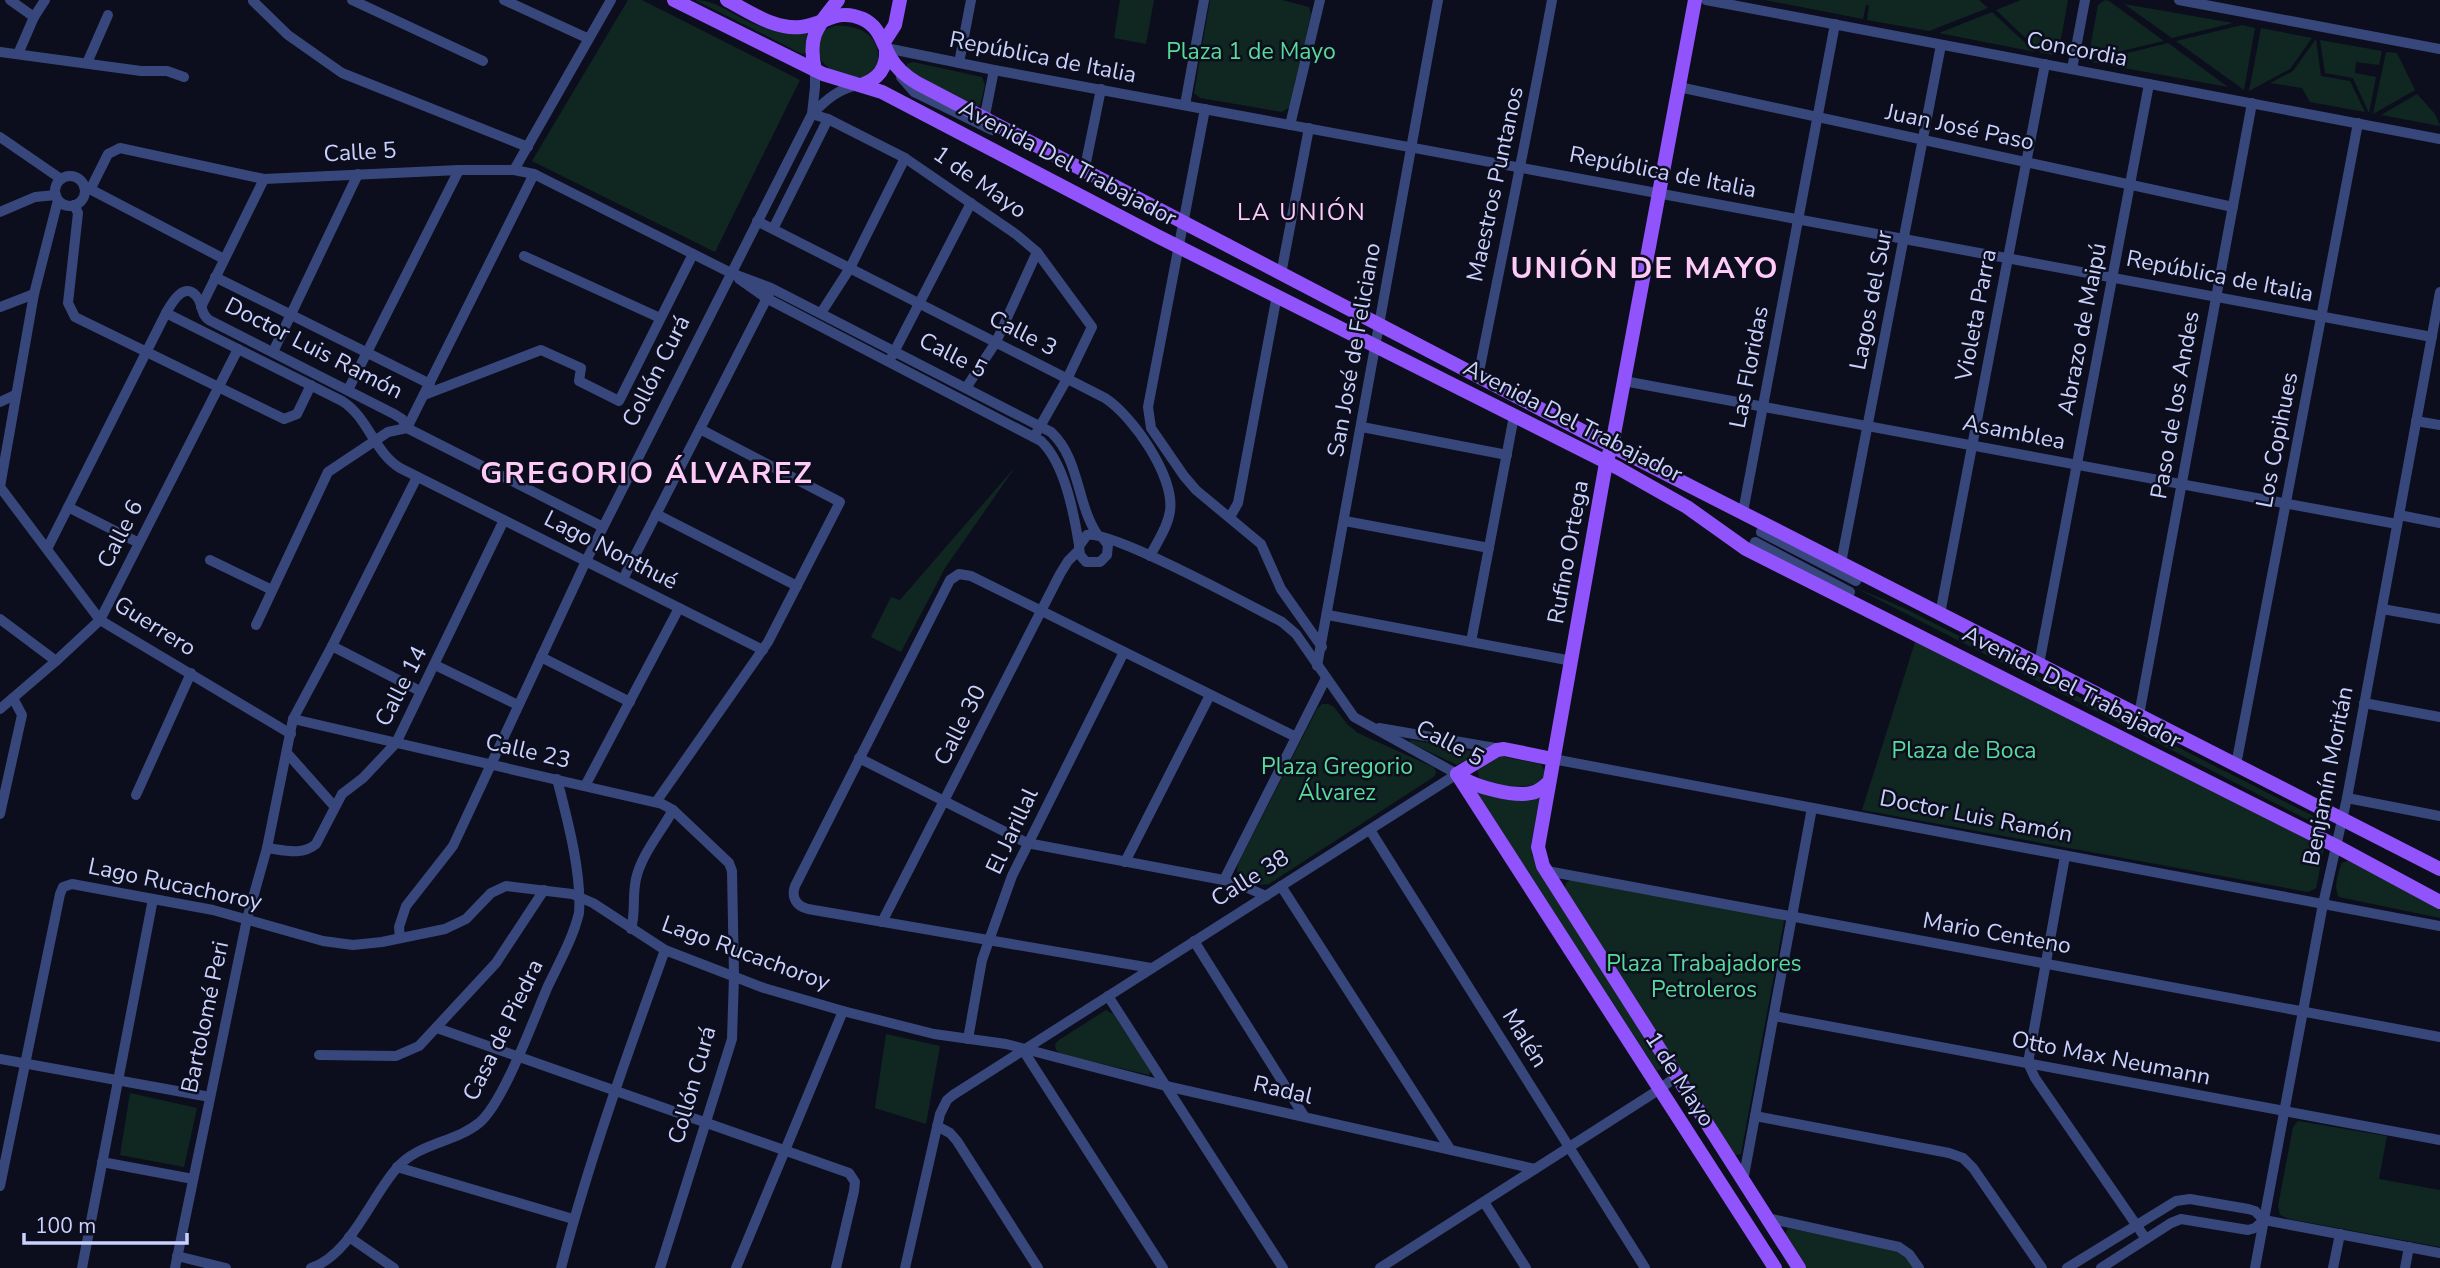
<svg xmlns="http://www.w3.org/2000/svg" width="2440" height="1268" viewBox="0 0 2440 1268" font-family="'Nunito Sans',sans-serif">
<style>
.green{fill:#0f2720}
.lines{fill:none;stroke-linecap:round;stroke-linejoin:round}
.minor{stroke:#38477b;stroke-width:10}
.major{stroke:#9153fb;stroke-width:14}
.labels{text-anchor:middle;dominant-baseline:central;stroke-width:5;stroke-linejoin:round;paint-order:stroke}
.street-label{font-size:23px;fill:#cad1fe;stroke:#0c0e1d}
.park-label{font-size:23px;fill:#58db98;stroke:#0c0e1d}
.neighbourhood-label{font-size:24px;letter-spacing:2px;fill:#fecbf9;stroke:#0c0e1d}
.district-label{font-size:30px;font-weight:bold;letter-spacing:2px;fill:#fecbf9;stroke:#0c0e1d}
</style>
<rect width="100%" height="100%" fill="#0c0e1d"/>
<g class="green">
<polygon points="628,0 642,0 800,80 715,252 532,161"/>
<path d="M 695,0 C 716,0 733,15 752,23 C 769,31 788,32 807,33 L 806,53 L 802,54 Z"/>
<polygon points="1120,0 1154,0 1146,44 1114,38"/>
<polygon points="1210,0 1282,0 1309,7 1311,14 1290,107 1282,112 1200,98 1194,93"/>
<polygon points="1765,0 1979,0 1988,8 1929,31 1867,20 1869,5 1866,5 1863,19"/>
<polygon points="2021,0 2068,0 2059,50 2053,55 2041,53 1996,10"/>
<polygon points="2105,0 2109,1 2164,41 2088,59 2098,5"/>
<polygon points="2124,4 2233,23 2172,38"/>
<polygon points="1992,12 2035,52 1939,33"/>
<polygon points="2242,25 2255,28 2244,90 2176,41"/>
<path d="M 834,26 C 862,24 884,38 877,68 C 872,71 868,75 863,77 C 845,81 815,66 818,46 C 818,41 822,35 824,30 Z"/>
<polygon points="2261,28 2312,38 2290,69 2249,91"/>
<polygon points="2316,39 2321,76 2350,81 2365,112 2310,102 2302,88 2270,83 2293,71"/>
<polygon points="2320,40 2382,51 2379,65 2356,62 2355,73 2376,77 2369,113 2353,78 2325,73"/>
<polygon points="2168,43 2228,87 2091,62"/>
<polygon points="2386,52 2397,53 2415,90 2373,114"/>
<polygon points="913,62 982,77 985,85 980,106 972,107 906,69 907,64"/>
<polygon points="2417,94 2435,114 2440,126 2381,115"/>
<polygon points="1016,466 945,568 901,652 871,637 891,597 900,600"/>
<polygon points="1854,587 1904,608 2313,816 2315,821 2310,821"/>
<polygon points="1916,639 2324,848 2316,888 2308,892 1862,810"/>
<path d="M 1328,704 L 1334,707 L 1347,724 L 1358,733 L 1433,767 L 1436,771 L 1435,776 L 1269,884 C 1259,887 1242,881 1237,871 L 1238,864 L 1317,709 L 1322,704 Z"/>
<polygon points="1410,740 1412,740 1481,753 1457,765 1411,743"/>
<path d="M 1499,756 L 1541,764 L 1545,772 L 1541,783 C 1520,789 1499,788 1479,778 L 1477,767 Z"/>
<polygon points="1477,793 1540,797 1531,843 1532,855 1664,1067 1657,1071"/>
<path d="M 2350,860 L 2423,898 L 2440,909 L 2440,918 L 2339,897 C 2333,888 2338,873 2342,863 Z"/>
<polygon points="1570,880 1781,918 1784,921 1741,1154 1736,1155 1733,1153 1565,888 1566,883"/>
<polygon points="1106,1010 1113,1014 1151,1071 1149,1075 1061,1054 1056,1050 1055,1044 1059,1040"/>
<polygon points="886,1034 940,1046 926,1124 875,1108"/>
<polygon points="130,1093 197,1108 184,1167 120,1155"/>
<polygon points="2298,1121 2387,1136 2379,1179 2440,1190 2440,1247 2289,1219 2280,1215 2278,1206 2293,1127"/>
<polygon points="1788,1228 1892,1250 1901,1253 1914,1268 1806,1268 1785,1234"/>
</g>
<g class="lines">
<g class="minor">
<polyline points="10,0 34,17"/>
<polyline points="352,0 483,61"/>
<polyline points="504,0 587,38"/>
<polyline points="1706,0 2440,139"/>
<polyline points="2179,0 2440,49"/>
<polyline points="253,1 288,35 342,73 528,147"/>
<polyline points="886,48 994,70 2432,337"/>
<polyline points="0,52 141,71 167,71 184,77"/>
<polyline points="18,54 34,17 45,0"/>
<polyline points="87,63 108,15"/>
<polyline points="959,63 971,0"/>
<polyline points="2072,69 2085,0"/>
<path d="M 901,77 C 928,100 963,111 992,130 L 914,92 Z"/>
<polyline points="1679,87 2233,207"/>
<polyline points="1185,105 1204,0"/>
<polyline points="1205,109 1148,407 1151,428 1184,476 1196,490 1261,544 1281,589 1322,647"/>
<polyline points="812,114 828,119 905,158 1017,235 1037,252 1092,327 1067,379 1034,437"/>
<path d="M 812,114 C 826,100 839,88 859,85"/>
<polyline points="984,120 994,70"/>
<polyline points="1290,125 1320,0"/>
<polyline points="0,137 61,179"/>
<polyline points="514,170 611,0"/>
<polyline points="1084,172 1101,89"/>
<circle cx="70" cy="191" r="15"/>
<polyline points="84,186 224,259"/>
<path d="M 91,188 L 108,154 L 120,148 L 264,179 L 459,170 L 514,170 L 534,174 L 731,273 L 771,288 L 1051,432 C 1080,459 1076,502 1097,534"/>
<polyline points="74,205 78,213 68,303 75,317 284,419 297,414 311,385"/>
<polyline points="0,212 35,197 56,195"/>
<path d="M 757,221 L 1105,398 C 1133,416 1175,477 1170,511 C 1168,527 1157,542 1150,556"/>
<polyline points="773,229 828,119"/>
<polyline points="524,256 660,318"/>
<polyline points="1281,274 1309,128"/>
<polyline points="215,277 430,384"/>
<path d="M 739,279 L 766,298 L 1041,441 C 1065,464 1074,514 1079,545"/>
<polyline points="0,307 34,294"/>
<polyline points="201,307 264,179"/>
<path d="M 166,313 L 342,401 C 368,417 374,452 400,468 L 763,650"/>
<polyline points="821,313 850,268 905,158"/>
<polyline points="273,352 358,174"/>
<polyline points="892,356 971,203"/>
<path d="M 1478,377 C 1503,251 1529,126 1552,0"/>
<polyline points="1624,381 2397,524"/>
<polyline points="966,388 996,342 1037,252"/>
<polyline points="348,390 459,170"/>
<polyline points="424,395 541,350 581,368 579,381 619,401 693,254"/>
<polyline points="0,402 15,395"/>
<polyline points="2416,421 2440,425"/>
<polyline points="1362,427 1507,455"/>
<polyline points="407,428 534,174"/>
<polyline points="0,487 100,620 291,734"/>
<polyline points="0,487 34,294 58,200"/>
<polyline points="68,507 139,543"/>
<polyline points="1743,512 1835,24"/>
<polyline points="656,514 797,586"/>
<polyline points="2399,515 2440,523"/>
<polyline points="1230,517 1238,503 1277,295"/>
<polyline points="1345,521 1489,548"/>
<polygon points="1763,527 1858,577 1856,581 1761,532"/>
<polygon points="1755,542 1850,592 1847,596 1753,547"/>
<path d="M 47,549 L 166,313 C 172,302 186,278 199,300 C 203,308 201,314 209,320 L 394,414 L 402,419 L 407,428 L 603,527"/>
<polyline points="210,560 272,590"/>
<polyline points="1841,563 1941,45"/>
<polyline points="623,579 769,294"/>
<polyline points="2382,609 2440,619"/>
<polyline points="1940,614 2045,64"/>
<polyline points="1328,615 1572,661"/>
<polyline points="0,619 56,661"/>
<polyline points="256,625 328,472 388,432 407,428"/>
<polyline points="1471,642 1514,416"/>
<polyline points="332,646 420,691"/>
<polyline points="541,657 630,702"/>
<polyline points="2039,664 2149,84"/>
<polyline points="435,665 518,705"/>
<polyline points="1317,666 1438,0"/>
<polyline points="2364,703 2440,717"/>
<polyline points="0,709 56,661 100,620 238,349"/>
<polyline points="2139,715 2252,103"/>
<polyline points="293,719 662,804 673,810 729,863 732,871 734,976 732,1039 660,1268"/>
<polyline points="1379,728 1501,749"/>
<polyline points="287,753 334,806"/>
<polyline points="859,758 1027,843 1234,882 1266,896"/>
<polyline points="1553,759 2440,926"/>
<polyline points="2236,765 2358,123"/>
<polyline points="585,786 679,608"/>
<polyline points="136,795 191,673"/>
<polyline points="2347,798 2440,816"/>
<polyline points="656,802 768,642 840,502 700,429"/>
<polyline points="0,814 22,715 13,698"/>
<polyline points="1370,830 1645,1268"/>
<path d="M 267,848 C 283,850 302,856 316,844 L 342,794 L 363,778 L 396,743 L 504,520"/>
<polyline points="2065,856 2028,1063 2035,1078 2146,1239"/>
<polyline points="1125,862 1210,695"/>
<polyline points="1547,871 2440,1037"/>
<polyline points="1224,880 1326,678"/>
<polyline points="1281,886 1450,1149"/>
<polyline points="882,922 1060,574 1068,561 1079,550"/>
<path d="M 631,929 C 636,912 632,896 636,879 C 641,855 661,832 673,810"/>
<polyline points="400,938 399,927 406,906 453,846 586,561 812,114 815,87 815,70"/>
<polyline points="1194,941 1304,1116"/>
<path d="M 1151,968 L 808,909 C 796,906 791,897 795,886 L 950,580 L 959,574 L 971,576 L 1296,737"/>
<polyline points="1108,996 1283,1268"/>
<polyline points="1774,1016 2440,1140"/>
<polyline points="437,1028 849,1173 855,1182 854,1191 836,1268"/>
<polyline points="968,1039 982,960 1012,876 1124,652"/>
<polyline points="1023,1050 1163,1268"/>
<polyline points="319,1055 396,1056 419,1046 496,963 544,890"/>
<polyline points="0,1059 210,1097"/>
<polyline points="1755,1116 1949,1153 1963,1158 1973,1168 2042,1268"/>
<polyline points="937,1126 950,1133 957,1141 1038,1268"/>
<polyline points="102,1162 193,1179"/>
<polyline points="397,1167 573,1219"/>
<polyline points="1743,1181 1812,808"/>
<polyline points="0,1186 60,894 63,887 72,884 213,910 323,941 353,945 382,942 445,929 466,919 491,893 506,886 572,894 593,903 665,950 764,988 843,1011 934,1034 1006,1044 1166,1086 1535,1169"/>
<polyline points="1484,1202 1526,1268"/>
<polyline points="1767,1218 1899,1247 1909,1254 1919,1268"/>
<polyline points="2264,1220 2440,1253"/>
<polyline points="349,1237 394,1268"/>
<polyline points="177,1256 226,1268"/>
<polyline points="82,1268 153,899"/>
<polyline points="175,1268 247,919 267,848 293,719 332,646 417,477"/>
<path d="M 311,1268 C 350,1255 370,1199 396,1169 C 417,1143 454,1143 479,1123 C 503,1104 534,1018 548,986 C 559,963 573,938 579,913 C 582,873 567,818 557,779"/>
<path d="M 561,1268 C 589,1160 627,1055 665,950"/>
<polyline points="736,1268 843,1011"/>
<path d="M 905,1268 L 940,1114 L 947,1100 L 953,1095 L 1457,774 L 1354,717 L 1296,634 L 1282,622 C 1251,606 1112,530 1087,535 L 1079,546 L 1080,555 L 1086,562 L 1100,562 L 1107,555 L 1108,545 L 1102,537"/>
<polyline points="1380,1268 1660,1089 1677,1076"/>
<polyline points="2067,1268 2176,1201 2190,1199 2248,1209 2255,1211 2264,1220"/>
<polyline points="2101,1268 2171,1223 2181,1219 2248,1230 2255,1228 2264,1220"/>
<polyline points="2255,1268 2323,904 2347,798 2440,292"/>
<polyline points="2333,1268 2340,1234"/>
<polyline points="2405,1268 2409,1247"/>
</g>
<g class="major">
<polyline points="674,0 823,74 882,92 1159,237 1618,468 1687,507 1746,549 2336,846 2440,902"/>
<path d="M 727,0 C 750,12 775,30 801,27 C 825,25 836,7 863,19 C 880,27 882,43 890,57 C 896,68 907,77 917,83 L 1594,437 L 2440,869"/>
<polyline points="1695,0 1612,445 1606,463 1538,847 1543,866 1799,1268"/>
<polyline points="884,42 895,25 900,0"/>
<path d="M 815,70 C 807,35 818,26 838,0"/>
<path d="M 861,85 C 878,79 887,69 886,50"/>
<polyline points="1457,774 1775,1268"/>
<polyline points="1457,774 1497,750 1504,749 1553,759"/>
<path d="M 1461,777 C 1475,787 1514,797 1531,793 C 1538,792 1544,787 1549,782"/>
</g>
</g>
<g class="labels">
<g class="street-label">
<text transform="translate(2077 49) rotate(11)">Concordia</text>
<text transform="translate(1043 57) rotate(11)">República de Italia</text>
<text transform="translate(1960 127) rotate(12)">Juan José Paso</text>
<text transform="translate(360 152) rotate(-3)">Calle 5</text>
<text transform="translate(1068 163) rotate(28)">Avenida Del Trabajador</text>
<text transform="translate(1663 172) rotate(11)">República de Italia</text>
<text transform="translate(980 182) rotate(35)">1 de Mayo</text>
<text transform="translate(1495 184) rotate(-78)">Maestros Puntanos</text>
<text transform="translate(2220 276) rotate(11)">República de Italia</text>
<text transform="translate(1871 300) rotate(-79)">Lagos del Sur</text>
<text transform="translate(1976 315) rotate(-79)">Violeta Parra</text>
<text transform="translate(2082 329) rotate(-79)">Abrazo de Maipú</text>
<text transform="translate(1023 333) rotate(27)">Calle 3</text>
<text transform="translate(314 348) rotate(27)">Doctor Luis Ramón</text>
<text transform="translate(1354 350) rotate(-80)">San José de Feliciano</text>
<text transform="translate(953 355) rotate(27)">Calle 5</text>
<text transform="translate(1749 367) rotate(-79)">Las Floridas</text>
<text transform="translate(656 371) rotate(-63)">Collón Curá</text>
<text transform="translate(2175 405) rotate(-80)">Paso de los Andes</text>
<text transform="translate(1573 421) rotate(27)">Avenida Del Trabajador</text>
<text transform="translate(2014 432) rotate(11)">Asamblea</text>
<text transform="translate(2277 440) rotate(-79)">Los Copihues</text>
<text transform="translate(120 534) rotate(-63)">Calle 6</text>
<text transform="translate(611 550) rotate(27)">Lago Nonthué</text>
<text transform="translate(1568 552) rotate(-80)">Rufino Ortega</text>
<text transform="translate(155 626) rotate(32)">Guerrero</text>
<text transform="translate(401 686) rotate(-63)">Calle 14</text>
<text transform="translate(2072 687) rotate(27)">Avenida Del Trabajador</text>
<text transform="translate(960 725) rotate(-63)">Calle 30</text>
<text transform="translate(1450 743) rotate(28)">Calle 5</text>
<text transform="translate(528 751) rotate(13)">Calle 23</text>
<text transform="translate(2328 776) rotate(-79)">Benjamín Moritán</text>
<text transform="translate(1976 816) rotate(11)">Doctor Luis Ramón</text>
<text transform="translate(1012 831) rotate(-65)">El Jarillal</text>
<text transform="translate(1250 878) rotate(-32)">Calle 38</text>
<text transform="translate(175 884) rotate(12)">Lago Rucachoroy</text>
<text transform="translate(1997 933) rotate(10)">Mario Centeno</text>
<text transform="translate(746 953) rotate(20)">Lago Rucachoroy</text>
<text transform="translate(205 1017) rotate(-78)">Bartolomé Peri</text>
<text transform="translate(503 1030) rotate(-64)">Casa de Piedra</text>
<text transform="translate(1525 1038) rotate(58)">Malén</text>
<text transform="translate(2111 1058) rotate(11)">Otto Max Neumann</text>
<text transform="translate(1680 1079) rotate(57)">1 de Mayo</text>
<text transform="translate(692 1085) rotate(-74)">Collón Curá</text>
<text transform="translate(1283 1090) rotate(13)">Radal</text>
</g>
<g class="park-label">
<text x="1251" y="51">Plaza 1 de Mayo</text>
<text x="1964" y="750">Plaza de Boca</text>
<text x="1337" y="766">Plaza Gregorio<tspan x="1337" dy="26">Álvarez</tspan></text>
<text x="1704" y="963">Plaza Trabajadores<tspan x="1704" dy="26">Petroleros</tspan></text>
</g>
<g class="neighbourhood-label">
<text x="1302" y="212">LA UNIÓN</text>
</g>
<g class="district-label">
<text x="1645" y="268">UNIÓN DE MAYO</text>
<text x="647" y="473">GREGORIO ÁLVAREZ</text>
</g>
</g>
<path d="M24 1233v10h163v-10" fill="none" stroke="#cad1fe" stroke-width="3.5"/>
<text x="35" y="1233" font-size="21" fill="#cad1fe" stroke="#0c0e1d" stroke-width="5" paint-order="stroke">100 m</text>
</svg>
